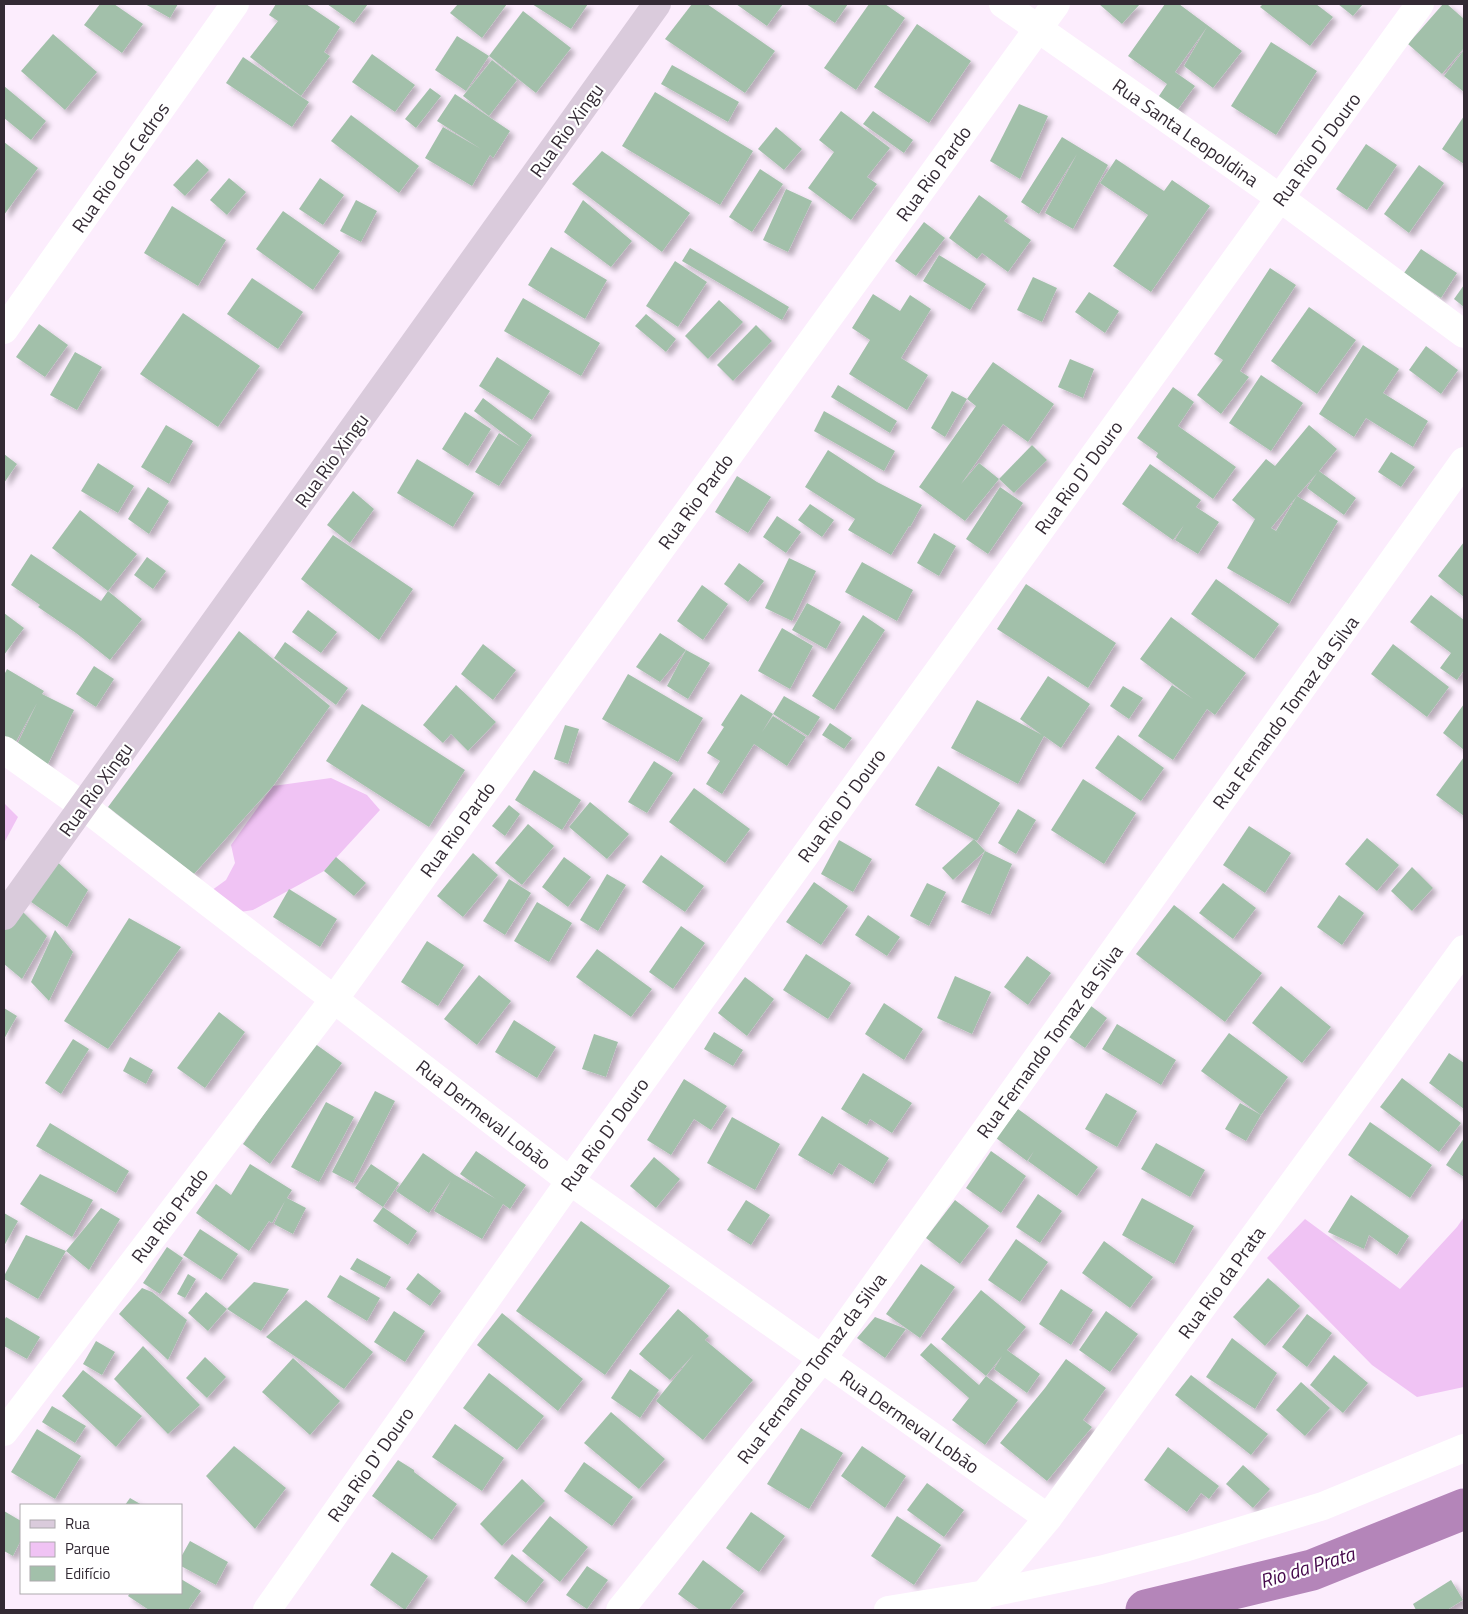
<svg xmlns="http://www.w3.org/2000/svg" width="1468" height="1614" viewBox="0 0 1468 1614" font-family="'Titillium Web',sans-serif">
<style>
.green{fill:#f0c3f4}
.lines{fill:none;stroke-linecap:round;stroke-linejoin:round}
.canal{stroke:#b485b9;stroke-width:41}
.building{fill:#a2c0aa;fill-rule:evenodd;filter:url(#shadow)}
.street{stroke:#fff;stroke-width:28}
.secondary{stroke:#dacbdc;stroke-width:28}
.labels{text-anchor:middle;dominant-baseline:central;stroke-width:4.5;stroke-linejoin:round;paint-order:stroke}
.street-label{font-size:19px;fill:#332a34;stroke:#fff}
.water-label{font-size:20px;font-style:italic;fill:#44084b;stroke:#fff}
</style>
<defs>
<filter id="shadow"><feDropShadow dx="4.5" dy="4.5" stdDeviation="2.5" flood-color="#0004"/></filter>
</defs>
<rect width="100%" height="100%" fill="#fcedfd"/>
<g class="green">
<polygon points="331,778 367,795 380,810 324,871 253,910 234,913 208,893 226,880 235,863 231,845 273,786"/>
<polygon points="4,803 18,817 4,843"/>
<polygon points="1464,1217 1464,1387 1417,1397 1372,1365 1267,1258 1305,1219 1400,1289 1457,1227"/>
</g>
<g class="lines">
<polyline class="canal" points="1146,1610 1312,1570 1464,1509"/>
</g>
<g class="building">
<polygon points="100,4 114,4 143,24 122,53 84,25"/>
<polygon points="145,4 178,4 170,18"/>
<polygon points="276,4 306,4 340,27 324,52 330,56 301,96 250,57 278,21 269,15"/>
<polygon points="327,4 368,4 354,23"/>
<polygon points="458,4 507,4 482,38 450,13"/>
<polygon points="532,4 588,4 571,29"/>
<polygon points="692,4 707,4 775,51 745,93 665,39"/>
<polygon points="736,4 783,4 767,26"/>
<polygon points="806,4 848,4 835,23"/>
<polygon points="869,4 885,4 905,18 856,90 824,68"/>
<polygon points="1099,4 1140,4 1122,24"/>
<polygon points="1165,4 1179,4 1242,51 1213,88 1184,66 1207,27 1175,72 1195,86 1176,112 1157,99 1167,84 1128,56"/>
<polygon points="1263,4 1316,4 1333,17 1310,46 1260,7"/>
<polygon points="1338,4 1363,4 1353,16"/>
<polygon points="1443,4 1447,4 1464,19 1464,48 1442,74 1408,44"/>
<polygon points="523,11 571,48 536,93 489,56"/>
<polygon points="917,24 971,61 929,123 874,87"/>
<polygon points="53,34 97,72 65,110 21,71"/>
<polygon points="457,36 489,56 466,91 435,70"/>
<polygon points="1271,42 1317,71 1276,135 1231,106"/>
<polygon points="1464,50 1464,92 1444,76"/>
<polygon points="372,54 415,85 395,112 352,82"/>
<polygon points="243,57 309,102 292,127 226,83"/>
<polygon points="492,60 517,80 489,116 463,96"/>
<polygon points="672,65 739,102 728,122 661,84"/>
<polygon points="4,86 46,121 31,140 4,118"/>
<polygon points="430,88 441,96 416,128 405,119"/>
<polygon points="655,92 753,151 720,205 622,146"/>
<polygon points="455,94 510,131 493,158 490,155 472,186 425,158 443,127 481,149 437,121"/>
<polygon points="1019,104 1048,116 1020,179 990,161"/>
<polygon points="841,111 890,148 867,177 877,184 851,220 808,188 834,152 819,140"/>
<polygon points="873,111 913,140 904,153 863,124"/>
<polygon points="351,115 419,166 399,193 331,141"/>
<polygon points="1464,116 1464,164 1442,149"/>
<polygon points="776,127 802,149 784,170 758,149"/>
<polygon points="1062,137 1108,165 1073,229 1045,213 1077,154 1039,214 1021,202"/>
<polygon points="4,142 38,168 4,215"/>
<polygon points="1366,144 1397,165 1367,210 1336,189"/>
<polygon points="602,151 690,213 662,252 572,184"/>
<polygon points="197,159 209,170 185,196 173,185"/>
<polygon points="1116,159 1164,191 1172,180 1210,206 1151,292 1113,266 1148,215 1100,183"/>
<polygon points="1419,165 1444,183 1409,233 1384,214"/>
<polygon points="760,169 783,184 752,232 729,217"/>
<polygon points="229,178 246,192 227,215 210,200"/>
<polygon points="320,178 344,195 323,225 299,209"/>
<polygon points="786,189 812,201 788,252 763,240"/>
<polygon points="979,195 1008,216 1004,221 1031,240 1008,272 982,253 977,259 949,238"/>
<polygon points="356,200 377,211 361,242 340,231"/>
<polygon points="583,200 632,241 611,267 564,232"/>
<polygon points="172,206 226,240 198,286 144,253"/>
<polygon points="283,211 340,251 313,290 256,249"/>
<polygon points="924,222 945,238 916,276 895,261"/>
<polygon points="551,247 607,280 585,319 528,285"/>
<polygon points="690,248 789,307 782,320 682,261"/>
<polygon points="1421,249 1457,273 1441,298 1404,273"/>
<polygon points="939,255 986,284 970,310 923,281"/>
<polygon points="675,261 707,282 678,327 646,306"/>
<polygon points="1270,268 1296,285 1240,371 1249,377 1221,414 1197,395 1223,360 1214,354"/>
<polygon points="1033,277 1057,288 1042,322 1017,310"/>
<polygon points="252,278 303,312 278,349 227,314"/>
<polygon points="1464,285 1464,307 1454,299"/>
<polygon points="1089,292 1119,311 1105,333 1075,312"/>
<polygon points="873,294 900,311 910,295 931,309 901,358 928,375 907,410 849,374 870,340 852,328"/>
<polygon points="523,298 600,343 581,376 504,331"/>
<polygon points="719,300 743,322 708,359 685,336"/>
<polygon points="1309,307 1356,340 1317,394 1271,361"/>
<polygon points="183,313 260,366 218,427 140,374"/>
<polygon points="646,314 676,339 666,352 635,326"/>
<polygon points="39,324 68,345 45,377 16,357"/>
<polygon points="756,325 772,341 733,381 717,365"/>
<polygon points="1363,345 1399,369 1383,393 1428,421 1413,447 1366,418 1354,437 1319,414"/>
<polygon points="1426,346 1458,370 1441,394 1409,370"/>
<polygon points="75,352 102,367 77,410 50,395"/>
<polygon points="497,357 550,391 532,420 479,386"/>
<polygon points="1070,359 1094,369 1083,398 1058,387"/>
<polygon points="993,362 1054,404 1028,442 1003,424 961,484 979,463 999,479 965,521 919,487 976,406 967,399"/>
<polygon points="1261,375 1303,403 1271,451 1229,423"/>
<polygon points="838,385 897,421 890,433 831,397"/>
<polygon points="1173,387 1194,402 1178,426 1236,467 1213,499 1156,457 1158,453 1137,438"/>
<polygon points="952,391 967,399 945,437 931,428"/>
<polygon points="483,398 532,435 499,486 475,472 499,433 521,447 474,411"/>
<polygon points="824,411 895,451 884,471 814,431"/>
<polygon points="465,412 491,429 468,466 442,449"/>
<polygon points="166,425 193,441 169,484 141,467"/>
<path d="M 1309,425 L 1337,449 L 1319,471 L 1356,498 L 1344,515 L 1307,488 L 1317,473 L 1297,496 L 1338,521 L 1289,604 L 1227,568 L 1255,519 L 1232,500 L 1266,459 L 1275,466 ZM 1297,496 L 1276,531 L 1283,535 L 1271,528 Z"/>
<polygon points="1032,445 1047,460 1014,493 999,479"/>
<polygon points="828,450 877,482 922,505 910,527 909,526 891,555 848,530 855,519 805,487"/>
<polygon points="1391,452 1415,467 1401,487 1378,472"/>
<polygon points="4,454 17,464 4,483"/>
<polygon points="417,459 474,493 453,527 397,493"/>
<polygon points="98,463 134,486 118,513 81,491"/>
<polygon points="1150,464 1201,500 1196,507 1219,522 1198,554 1175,540 1184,525 1173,540 1122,504"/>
<polygon points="737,476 771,497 748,533 715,512"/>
<polygon points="148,487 169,501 149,534 128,519"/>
<polygon points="1000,487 1023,503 988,554 966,539"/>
<polygon points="353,491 374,509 350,543 327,525"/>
<polygon points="810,504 834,520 822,537 798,520"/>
<polygon points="80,510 137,554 108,591 52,548"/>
<polygon points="777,516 801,532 786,553 763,537"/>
<polygon points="934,533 956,546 939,576 917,563"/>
<polygon points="333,535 413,589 379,640 301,579"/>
<polygon points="1464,542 1464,597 1438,576"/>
<polygon points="31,554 101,601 108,591 142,619 110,660 76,633 38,607 40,605 11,585"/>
<polygon points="147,557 166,571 153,589 134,575"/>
<polygon points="789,558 816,571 792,621 765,608"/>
<polygon points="862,562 913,590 897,621 845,592"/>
<polygon points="739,563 764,581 748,602 724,584"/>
<polygon points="1216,579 1279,624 1254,659 1191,614"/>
<polygon points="1026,584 1116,643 1088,688 997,629"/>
<polygon points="702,585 728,604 703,640 677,621"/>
<polygon points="1431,595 1464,620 1464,670 1457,680 1440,668 1451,653 1410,622"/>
<polygon points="807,603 841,622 826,649 792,630"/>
<polygon points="308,610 337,632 321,653 292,632"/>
<polygon points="4,613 24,628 4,655"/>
<polygon points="863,615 885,630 834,710 812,696"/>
<polygon points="1171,617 1246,673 1215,715 1207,709 1173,760 1138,736 1172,685 1193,699 1140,659"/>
<polygon points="782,628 813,646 790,689 758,671"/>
<polygon points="239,631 330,706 273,786 194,874 108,807"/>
<polygon points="660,633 686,650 660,682 636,667"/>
<polygon points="285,642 348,688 336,705 274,658"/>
<polygon points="483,644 516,670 493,700 461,674"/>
<polygon points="1393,644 1449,687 1427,717 1371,674"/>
<polygon points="686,650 710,663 688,699 667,686"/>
<polygon points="94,666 114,679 96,707 76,694"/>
<polygon points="7,669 44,691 42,694 74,710 48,764 15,749 37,703 13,747 4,742 4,675"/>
<polygon points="628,674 703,718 678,762 602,719"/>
<polygon points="1048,676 1090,704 1061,748 1044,736 1018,784 951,748 977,700 1042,735 1020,719"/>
<polygon points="456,685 496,722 468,751 451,734 443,743 423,725"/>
<polygon points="1123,686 1143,698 1129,719 1110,706"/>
<polygon points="741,694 773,714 762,732 773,716 806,737 787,766 754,744 722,794 706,784 720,761 707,753 724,727 721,725"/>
<polygon points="784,696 820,717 808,736 773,714"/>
<polygon points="362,704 465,770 429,827 326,761"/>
<polygon points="1464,704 1464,750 1443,733"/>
<polygon points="830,723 852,738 844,749 822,735"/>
<polygon points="565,725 579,729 568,764 554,759"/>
<polygon points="1118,735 1164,768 1141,801 1095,768"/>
<polygon points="1464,757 1464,816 1436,795"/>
<polygon points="654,761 673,773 647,813 628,802"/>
<polygon points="938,766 1000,803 977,841 915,805"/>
<polygon points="534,770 581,800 562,830 515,800"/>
<polygon points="1083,779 1136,813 1104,864 1051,830"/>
<polygon points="694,788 750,829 725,863 669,822"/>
<polygon points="590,802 629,834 607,859 569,827"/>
<polygon points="509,805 520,814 505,836 492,826"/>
<polygon points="1018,809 1036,820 1016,854 998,843"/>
<polygon points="528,824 554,846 522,885 495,863"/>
<polygon points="1249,826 1291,853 1265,893 1223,865"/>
<polygon points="1367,838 1399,865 1377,891 1345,864"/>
<polygon points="974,839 985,851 953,880 942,868"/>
<polygon points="839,840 872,859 853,892 821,874"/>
<polygon points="985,851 1012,864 990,915 961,902"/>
<polygon points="473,853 498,875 463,917 437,896"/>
<polygon points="661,855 704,886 685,912 642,882"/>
<polygon points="336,857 366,883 354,896 324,871"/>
<polygon points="564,857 591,877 568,907 542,887"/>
<polygon points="53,858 88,890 67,927 24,897"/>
<polygon points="1412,867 1433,888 1412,911 1391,891"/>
<polygon points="607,874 626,885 598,931 580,920"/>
<polygon points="509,879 531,893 505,935 483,921"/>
<polygon points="814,882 848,906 821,945 786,922"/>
<polygon points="927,883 946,892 929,926 910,916"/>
<polygon points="1223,883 1256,908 1233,939 1199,913"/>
<polygon points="289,889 337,919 320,947 273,917"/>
<polygon points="1339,895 1364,913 1342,945 1317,927"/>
<polygon points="537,902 572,923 549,962 514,941"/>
<polygon points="1174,905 1262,973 1225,1022 1136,954"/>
<polygon points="19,908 47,936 22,979 4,964 4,931"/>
<polygon points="868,915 900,937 887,956 855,935"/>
<polygon points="129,918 181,947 108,1049 64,1021"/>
<polygon points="681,926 705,943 673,989 649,972"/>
<polygon points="55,930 73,952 49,1001 31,982"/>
<polygon points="427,941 464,965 438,1006 401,982"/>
<polygon points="597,949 652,989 631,1017 576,977"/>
<polygon points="806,954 851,983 828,1019 783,990"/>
<polygon points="1027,956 1051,973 1028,1005 1004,987"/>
<polygon points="479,975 511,1001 477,1045 444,1019"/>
<polygon points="955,976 991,992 972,1034 937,1018"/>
<polygon points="745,977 774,999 747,1036 718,1013"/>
<polygon points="1281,986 1331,1027 1302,1063 1252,1023"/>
<polygon points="884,1003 923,1029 904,1060 865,1034"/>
<polygon points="1091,1006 1107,1018 1085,1048 1069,1037"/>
<polygon points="4,1008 17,1016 4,1039"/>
<polygon points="219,1012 245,1032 205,1088 177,1068"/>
<polygon points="514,1020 556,1047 537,1078 495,1052"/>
<polygon points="1117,1024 1176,1060 1161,1085 1102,1049"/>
<polygon points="714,1032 743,1050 733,1066 704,1049"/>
<polygon points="1229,1033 1288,1077 1261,1115 1201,1071"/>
<polygon points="594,1034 618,1042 606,1077 582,1069"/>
<polygon points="73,1039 89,1049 61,1094 45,1083"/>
<polygon points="314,1043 342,1063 270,1164 243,1144"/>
<polygon points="1449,1053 1464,1063 1464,1109 1429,1083"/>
<polygon points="130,1057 153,1070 146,1084 123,1071"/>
<polygon points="863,1073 912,1103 892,1133 870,1119 867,1125 841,1109"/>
<polygon points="1402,1078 1461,1123 1439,1152 1380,1107"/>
<polygon points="684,1079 727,1106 711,1130 694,1119 671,1155 647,1140"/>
<polygon points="375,1091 395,1101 353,1183 332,1172"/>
<polygon points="1106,1093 1137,1111 1117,1147 1085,1129"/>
<polygon points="326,1102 354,1117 319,1182 291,1167"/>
<polygon points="1240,1103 1261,1115 1246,1141 1225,1129"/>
<polygon points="1018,1109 1098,1167 1077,1196 1028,1161 1034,1151 1027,1161 996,1138"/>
<polygon points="822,1116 889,1158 873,1184 839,1163 832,1175 798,1155"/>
<polygon points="732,1117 780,1144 755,1190 707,1163"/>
<polygon points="1370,1122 1432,1165 1410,1198 1348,1155"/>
<polygon points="50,1123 129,1171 116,1193 36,1146"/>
<polygon points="1464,1138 1464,1177 1446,1165"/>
<polygon points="1156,1143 1205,1170 1190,1197 1141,1169"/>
<polygon points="476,1151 526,1185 510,1209 503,1204 482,1239 434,1211 451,1181 429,1213 396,1191 423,1153 455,1175 496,1199 460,1174"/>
<polygon points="991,1151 1026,1176 1001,1213 966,1188"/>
<polygon points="654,1157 680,1179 656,1208 630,1186"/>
<polygon points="250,1164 292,1190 287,1198 306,1208 293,1234 274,1224 285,1201 272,1223 269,1221 249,1251 196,1213 216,1184 231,1195"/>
<polygon points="371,1164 399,1183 383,1207 355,1188"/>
<polygon points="40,1174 93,1200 72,1237 20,1204"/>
<polygon points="1038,1194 1062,1211 1040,1243 1016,1227"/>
<polygon points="1351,1195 1409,1236 1397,1255 1369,1235 1364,1249 1328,1232"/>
<polygon points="1142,1198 1194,1226 1174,1264 1122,1235"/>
<polygon points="746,1200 770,1215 751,1245 727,1230"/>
<polygon points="955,1200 989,1226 960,1264 926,1238"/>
<polygon points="383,1207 417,1231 408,1245 373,1221"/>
<polygon points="101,1208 120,1219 89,1270 66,1251"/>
<polygon points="4,1213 18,1221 4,1246"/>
<polygon points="581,1221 670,1286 605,1375 516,1311"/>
<polygon points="200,1229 238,1254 221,1280 183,1255"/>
<polygon points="26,1235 66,1251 38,1299 4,1279 4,1276"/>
<polygon points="1016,1239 1048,1262 1020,1302 988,1280"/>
<polygon points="1104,1241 1153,1277 1130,1308 1082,1273"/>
<polygon points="167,1247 183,1258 160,1294 143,1283"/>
<polygon points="357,1258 391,1277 385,1288 350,1269"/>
<polygon points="921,1264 955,1287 920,1338 886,1314"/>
<polygon points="418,1273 441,1291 430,1306 406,1289"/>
<polygon points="188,1274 196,1279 185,1298 177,1294"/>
<polygon points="340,1275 380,1298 367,1321 327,1297"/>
<polygon points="1268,1278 1300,1306 1265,1346 1233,1317"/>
<polygon points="254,1282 289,1289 261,1331 227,1309"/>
<polygon points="142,1288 152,1292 187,1320 168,1360 119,1314"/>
<polygon points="1061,1289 1093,1310 1071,1345 1039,1324"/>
<polygon points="981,1290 1026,1327 1007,1350 1040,1374 1027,1393 994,1369 1002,1356 986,1376 941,1339"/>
<polygon points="206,1292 227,1309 208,1331 188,1313"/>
<polygon points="306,1300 373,1352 344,1389 266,1337"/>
<polygon points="678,1309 709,1336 705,1340 753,1380 703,1440 656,1401 694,1354 670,1380 639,1354"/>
<polygon points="394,1311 425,1331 405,1362 374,1342"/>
<polygon points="1106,1311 1138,1334 1110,1372 1079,1350"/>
<polygon points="502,1313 583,1379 558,1411 477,1345"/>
<polygon points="1307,1314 1332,1333 1307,1367 1282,1347"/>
<polygon points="6,1317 40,1337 27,1359 4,1346 4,1321"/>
<polygon points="875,1317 906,1329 885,1358 857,1338"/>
<polygon points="1232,1338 1277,1373 1255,1409 1206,1377"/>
<polygon points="96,1341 115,1352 102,1375 83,1364"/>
<polygon points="931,1343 979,1385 986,1376 1018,1400 985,1445 952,1420 969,1398 920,1355"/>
<polygon points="143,1346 200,1405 168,1434 114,1379"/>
<polygon points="1334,1355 1368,1383 1343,1413 1310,1385"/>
<polygon points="205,1357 226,1377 207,1398 186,1378"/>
<polygon points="293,1358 340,1401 310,1435 262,1392"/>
<polygon points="1066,1359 1106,1388 1083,1420 1092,1427 1047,1481 1000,1443 1045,1388"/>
<polygon points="630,1369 659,1390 640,1418 611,1398"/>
<polygon points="83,1370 142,1416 116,1447 62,1396"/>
<polygon points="489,1373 544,1416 517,1450 463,1408"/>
<polygon points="1191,1375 1268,1434 1251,1455 1175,1395"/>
<polygon points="1301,1382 1330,1408 1305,1436 1276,1410"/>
<polygon points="52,1406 86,1426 75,1443 42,1422"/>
<polygon points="611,1412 665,1459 639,1489 584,1443"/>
<polygon points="455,1424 504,1458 482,1491 432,1457"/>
<polygon points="801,1428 843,1453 809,1509 767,1484"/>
<polygon points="37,1429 81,1456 55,1499 11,1472"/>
<polygon points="234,1446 286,1488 255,1529 206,1476"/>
<polygon points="862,1446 906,1476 885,1508 841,1476"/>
<polygon points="1168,1447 1219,1486 1209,1499 1201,1493 1187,1512 1144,1480"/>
<polygon points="398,1460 414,1470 414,1472 457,1504 432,1540 372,1496"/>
<polygon points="584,1462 633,1497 612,1526 564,1491"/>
<polygon points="1243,1465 1270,1489 1253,1508 1226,1484"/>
<polygon points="522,1479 545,1501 502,1546 480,1524"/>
<polygon points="927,1483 964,1510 944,1537 907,1510"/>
<polygon points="130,1498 142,1505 125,1505"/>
<polygon points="4,1511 21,1521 21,1540 13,1556 4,1551"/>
<polygon points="751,1512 785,1536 759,1572 726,1548"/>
<polygon points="550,1516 588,1547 560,1582 522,1551"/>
<polygon points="897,1516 941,1545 914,1585 871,1556"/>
<polygon points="190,1541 228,1562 216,1585 181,1566 181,1557"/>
<polygon points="392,1552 428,1576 405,1610 370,1585"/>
<polygon points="512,1554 544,1580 526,1603 494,1578"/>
<polygon points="703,1560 744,1591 729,1610 700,1610 678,1594"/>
<polygon points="587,1566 608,1580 587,1609 566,1595"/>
<polygon points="181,1579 201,1591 188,1610 149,1610 128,1596 130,1593 181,1593"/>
<polygon points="1451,1580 1463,1600 1447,1610 1416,1610 1413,1604"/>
</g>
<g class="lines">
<g class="street">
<polyline points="1003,4 1280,198 1464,334"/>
<polyline points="4,330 235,4"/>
<polyline points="4,750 83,806 570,1181 1048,1518"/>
<polyline points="4,1432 335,998 1056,4"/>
<polyline points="267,1610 570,1181 1420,4"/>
<polyline points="620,1610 822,1359 1464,461"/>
<polyline points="888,1610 986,1594 1100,1570 1184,1548 1323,1506 1464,1448"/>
<polyline points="971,1610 1048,1518 1464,949"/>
</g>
<polyline class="secondary" points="4,916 657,4"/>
</g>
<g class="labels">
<g class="street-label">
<text transform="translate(566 130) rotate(-54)">Rua Rio Xingu</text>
<text transform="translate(1186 132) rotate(35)">Rua Santa Leopoldina</text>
<text transform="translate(1316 149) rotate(-54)">Rua Rio D' Douro</text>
<text transform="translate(120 167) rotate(-55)">Rua Rio dos Cedros</text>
<text transform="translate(933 173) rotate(-54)">Rua Rio Pardo</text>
<text transform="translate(331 460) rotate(-54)">Rua Rio Xingu</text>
<text transform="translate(1078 477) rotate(-54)">Rua Rio D' Douro</text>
<text transform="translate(695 501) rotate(-54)">Rua Rio Pardo</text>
<text transform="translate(1285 712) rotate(-54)">Rua Fernando Tomaz da Silva</text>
<text transform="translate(95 789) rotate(-54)">Rua Rio Xingu</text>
<text transform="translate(841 805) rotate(-54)">Rua Rio D' Douro</text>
<text transform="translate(457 829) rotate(-54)">Rua Rio Pardo</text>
<text transform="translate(1049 1041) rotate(-54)">Rua Fernando Tomaz da Silva</text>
<text transform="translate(484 1114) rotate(38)">Rua Dermeval Lobão</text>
<text transform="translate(604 1134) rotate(-54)">Rua Rio D' Douro</text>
<text transform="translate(169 1215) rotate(-53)">Rua Rio Prado</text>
<text transform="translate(1221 1282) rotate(-54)">Rua Rio da Prata</text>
<text transform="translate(811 1368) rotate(-53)">Rua Fernando Tomaz da Silva</text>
<text transform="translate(910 1421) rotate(35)">Rua Dermeval Lobão</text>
<text transform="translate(370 1464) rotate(-55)">Rua Rio D' Douro</text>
</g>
<g class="water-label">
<text transform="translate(1307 1567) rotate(-17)">Rio da Prata</text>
</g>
</g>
<rect width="1468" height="1614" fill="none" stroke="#332a34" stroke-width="10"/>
<rect x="20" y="1504" width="162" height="90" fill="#ffffff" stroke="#adaaae"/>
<rect x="30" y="1520" width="25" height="8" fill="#dacbdc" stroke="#adaaae"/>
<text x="65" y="1529" font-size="15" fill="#332a34">Rua</text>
<rect x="30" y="1542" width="25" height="15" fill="#f0c3f4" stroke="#adaaae"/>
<text x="65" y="1554" font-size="15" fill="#332a34">Parque</text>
<rect x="30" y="1566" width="25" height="15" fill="#a2c0aa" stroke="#adaaae"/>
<text x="65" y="1579" font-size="15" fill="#332a34">Edifício</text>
</svg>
